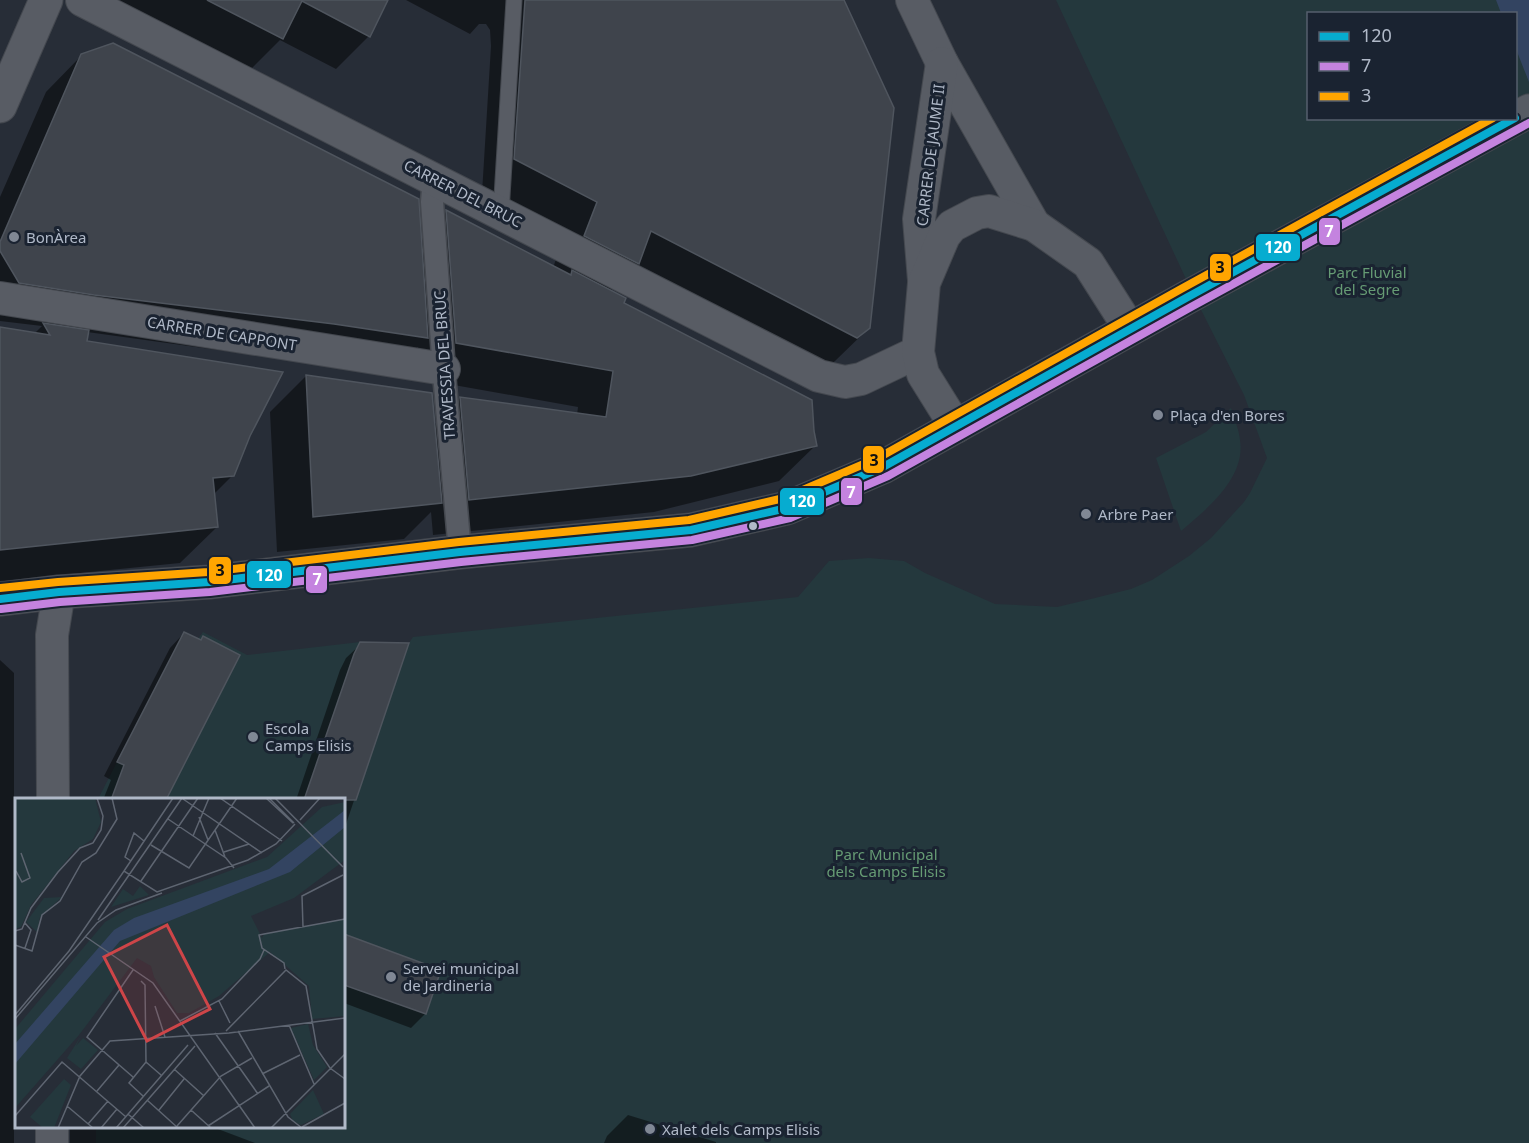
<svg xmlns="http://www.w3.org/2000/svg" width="1529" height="1143" viewBox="0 0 1529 1143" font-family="'Noto Sans',sans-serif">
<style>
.green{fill:#24383d;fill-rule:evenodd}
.water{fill:#334461}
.shadow{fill:#0007}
.building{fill:#3f444c;stroke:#4f555e;stroke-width:1.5}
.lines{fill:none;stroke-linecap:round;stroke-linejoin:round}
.service-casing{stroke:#44484f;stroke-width:17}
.pedestrian-casing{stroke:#44484f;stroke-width:25}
.minor-casing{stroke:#44484f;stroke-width:34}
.tertiary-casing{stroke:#44484f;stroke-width:35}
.secondary-casing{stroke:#44484f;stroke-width:35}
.service{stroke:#585c64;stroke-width:15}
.pedestrian{stroke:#585c64;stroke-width:22}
.minor{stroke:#585c64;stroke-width:32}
.tertiary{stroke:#585c64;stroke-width:33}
.secondary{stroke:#565b63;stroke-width:33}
.bus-1-casing{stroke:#1a2331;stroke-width:12}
.bus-2-casing{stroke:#1a2331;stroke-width:12}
.bus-3-casing{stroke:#1a2331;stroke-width:12}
.bus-1{stroke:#06acd0;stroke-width:8}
.bus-2{stroke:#c483df;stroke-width:8}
.bus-3{stroke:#ffa500;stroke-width:8}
.poi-dot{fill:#808895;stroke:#1a2331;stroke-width:2}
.bus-dot{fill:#b0b9c8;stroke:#1a2331;stroke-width:2}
.labels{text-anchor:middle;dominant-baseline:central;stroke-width:6;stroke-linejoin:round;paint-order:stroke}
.street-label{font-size:15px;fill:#b0b9c8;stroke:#1a2331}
.poi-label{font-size:15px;fill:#b0b9c8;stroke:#1a2331;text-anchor:start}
.park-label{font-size:15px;fill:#669b74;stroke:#1a2331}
.inset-road{fill:none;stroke:#5e6571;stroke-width:1.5}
.view{fill:#ce4548;fill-opacity:0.15;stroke:#ce4548;stroke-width:3}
.inset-edge{fill:none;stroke:#b0b9c8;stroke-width:3}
.line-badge{stroke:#1a2331;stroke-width:2}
.badge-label{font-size:16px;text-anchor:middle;font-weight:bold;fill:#fff}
.pale-badge-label{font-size:16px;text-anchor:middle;font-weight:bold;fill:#111}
</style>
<rect width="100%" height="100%" fill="#272d37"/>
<g class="green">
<path d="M 1056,0 L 1529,0 L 1529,1143 L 96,1143 L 96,1127 L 344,1126 L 344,800 L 98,799 L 184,632 L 198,639 L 203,632 L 247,655 L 360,642 L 409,643 L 413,637 L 798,597 L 829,561 L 869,558 L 904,561 L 925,573 L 995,604 L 1057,607 L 1095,598 L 1131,589 L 1152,580 L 1189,556 L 1211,538 L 1244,502 L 1250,493 L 1267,458 L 1244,395 L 1193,294 ZM 1308,14 L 1516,14 L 1516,118 L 1308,118 Z"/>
<path d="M 1231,408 C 1234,418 1239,429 1240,440 C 1246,478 1207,509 1181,531 L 1156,458 L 1206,432 Z"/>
</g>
<polygon class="water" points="1496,0 1529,0 1529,82 1516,49 1516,14 1501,13"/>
<g class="shadow">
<polygon points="112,0 386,0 369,36 336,69 280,40 249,71"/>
<polygon points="406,0 843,0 869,328 835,361 823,370 630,270 610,291 623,304 816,445 779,481 654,512 433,535 431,512 404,539 277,552 270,412 306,376 434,425 460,398 577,415 578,407 420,379 418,347 391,374 87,332 86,342 249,436 233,475 213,495 217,527 180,563 0,581 0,329 34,334 42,326 0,321 0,197 46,92 82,55 420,238 446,212 553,268 564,235 482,193 491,46 490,30 486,24 479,24 470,34"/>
<polygon points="184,633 165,800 103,800 111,780 104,776 170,648"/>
<polygon points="361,644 407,644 344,830 344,800 296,800 340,670 346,658"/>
<polygon points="0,660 14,673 14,1143 0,1143"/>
<polygon points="344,935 439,971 425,1014 411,1028 344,1003"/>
<polygon points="628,1115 716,1142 716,1143 604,1143 607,1136"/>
<polygon points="70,1126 210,1126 255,1143 70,1143"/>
</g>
<g class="building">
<polygon points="207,0 388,0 370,37 302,1 283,39"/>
<polygon points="525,0 844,0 894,108 870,328 857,338 651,231 639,264 584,236 597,202 514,159"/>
<polygon points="113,43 419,199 428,338 334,324 94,295 19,283 0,251 0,242 81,54"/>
<polygon points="446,210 571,275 572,270 626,298 624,303 812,400 814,431 817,446 691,476 469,500 460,397 606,417 613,371 456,343"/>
<polygon points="43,323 89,330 87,341 283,372 250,436 234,476 213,478 218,527 0,550 0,327 50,335"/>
<polygon points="306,375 432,393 442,503 313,517"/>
<polygon points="184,632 201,640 203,636 240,655 166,800 111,800 124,765 117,762"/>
<polygon points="360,642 409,643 356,800 304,800 354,654"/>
<polygon points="344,934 441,970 426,1014 344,985"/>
</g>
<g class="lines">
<defs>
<polyline id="service" points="501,213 514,0"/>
<polyline id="pedestrian" points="434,178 432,202 445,385 460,552"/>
<g id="minor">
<polyline points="82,0 819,376 845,382 861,379 918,352"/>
<polyline points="912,0 942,63 1034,225"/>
<polyline points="924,280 919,219 942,63"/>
<polyline points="0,298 444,369"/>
<polyline points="956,427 923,374 918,352 924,283 944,236 952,226 977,213 989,211 1034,225 1088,263 1130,329"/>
<polyline points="53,800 52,635 59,592"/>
<polyline points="52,1143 52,1126"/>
</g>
<polyline id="tertiary" points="0,106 46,0"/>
<polyline id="secondary" points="0,599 59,592 209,582 460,552 691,530 787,508 883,467 1186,298 1529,111"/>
</defs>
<use href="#service" class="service-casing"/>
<use href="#pedestrian" class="pedestrian-casing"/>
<use href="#minor" class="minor-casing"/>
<use href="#tertiary" class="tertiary-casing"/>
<use href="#secondary" class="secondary-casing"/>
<use href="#service" class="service"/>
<use href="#pedestrian" class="pedestrian"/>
<use href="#minor" class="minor"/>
<use href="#tertiary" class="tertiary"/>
<use href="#secondary" class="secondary"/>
<defs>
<polyline id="bus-1" points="0,599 59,592 209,582 460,552 691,530 787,508 883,467 1186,298 1515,118"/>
<polyline id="bus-2" points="1,609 60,602 210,592 461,562 692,540 790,518 888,476 1191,307 1529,123"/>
<polyline id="bus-3" points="0,588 58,582 208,572 459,542 689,520 784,498 878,458 1181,289 1493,118"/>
</defs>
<use href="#bus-1" class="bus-1-casing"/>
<use href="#bus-2" class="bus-2-casing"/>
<use href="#bus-3" class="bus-3-casing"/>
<use href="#bus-1" class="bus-1"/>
<use href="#bus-2" class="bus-2"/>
<use href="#bus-3" class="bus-3"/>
</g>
<g class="poi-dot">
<circle cx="14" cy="237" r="6"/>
<circle cx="1158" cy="415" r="6"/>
<circle cx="1086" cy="514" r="6"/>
<circle cx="253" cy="737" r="6"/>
<circle cx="391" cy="977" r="6"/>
<circle cx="650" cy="1129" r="6"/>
</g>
<circle class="bus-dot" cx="753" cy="526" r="5"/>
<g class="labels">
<g class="street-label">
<text transform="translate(930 155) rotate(-83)">CARRER DE JAUME II</text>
<text transform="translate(463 193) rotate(27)">CARRER DEL BRUC</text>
<text transform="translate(222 333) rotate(9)">CARRER DE CAPPONT</text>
<text transform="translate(444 365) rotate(-94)">TRAVESSIA DEL BRUC</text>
</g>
<g class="poi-label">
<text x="26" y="237">BonÀrea</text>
<text x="1170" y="415">Plaça d'en Bores</text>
<text x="1098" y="514">Arbre Paer</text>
<text x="265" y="728">Escola<tspan x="265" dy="17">Camps Elisis</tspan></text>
<text x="403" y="968">Servei municipal<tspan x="403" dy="17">de Jardineria</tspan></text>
<text x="662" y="1129">Xalet dels Camps Elisis</text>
</g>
<g class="park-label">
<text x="1367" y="272">Parc Fluvial<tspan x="1367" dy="17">del Segre</tspan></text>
<text x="886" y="854">Parc Municipal<tspan x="886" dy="17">dels Camps Elisis</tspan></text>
</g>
</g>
<g transform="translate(15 798)">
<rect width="330" height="330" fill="#272d37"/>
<path d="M 0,0 L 80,0 L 86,24 L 78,41 L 59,53 L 16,107 L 6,129 L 0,131 ZM 330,4 L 330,62 L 279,100 L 236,118 L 247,140 L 249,136 L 330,121 L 330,218 L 297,221 L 294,188 L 255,154 L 204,198 L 174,215 L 162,215 L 139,179 L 136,168 L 122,160 L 64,237 L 0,310 L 0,231 L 90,124 L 112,111 L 252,59 L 307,9 ZM 125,88 L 134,97 L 96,109 L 108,91 L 118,98 ZM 47,99 L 25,119 L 22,134 L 11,124 L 29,100 ZM 293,226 L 298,247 L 312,269 L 299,282 L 276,230 ZM 66,238 L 61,248 L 68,240 L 83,252 L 66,271 L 52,260 ZM 49,281 L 56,287 L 39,330 L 28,330 L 15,319 ZM 298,292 L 309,316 L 286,327 L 278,323 L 275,316 Z" fill="#24383d"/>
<path d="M 330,12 L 330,29 L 275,74 L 105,143 L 0,266 L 0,246 L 99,132 L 119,120 L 254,71 Z" fill="#334461"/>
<path class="inset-road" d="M 205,0 L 267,43M 251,0 L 278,25M 254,0 L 279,25M 260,0 L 328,69M 168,1 L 247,55M 184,19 L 193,42M 153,21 L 211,60 L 219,70M 285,22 L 305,0M 200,32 L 210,59M 178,38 L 194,0M 136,47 L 174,70 L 222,0M 209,54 L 234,46M 116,63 L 110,59 L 119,35 L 129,43M 1,73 L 7,84 L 15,80 L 6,55M 109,73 L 158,0M 126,83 L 183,0M 83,122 L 167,0M 10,125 L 16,132 L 10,150M 288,129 L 287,98 L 328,77M 0,133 L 7,131 L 16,110 L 43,74 L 65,50 L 78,45 L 86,32 L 88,18 L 82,0M 249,136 L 330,121M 249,136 L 244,137 L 247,150 L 269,165 L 270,171M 71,139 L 138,185 L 240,330M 0,147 L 17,153 L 27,117 L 45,103 L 67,64 L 81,55 L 102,21 L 97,0M 126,183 L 130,187 L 131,264 L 146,277M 204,203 L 215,225M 140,208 L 150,239M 0,217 L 54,153 L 109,73 L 142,94 L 233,62 L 261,46 L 280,26M 0,221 L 82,125 L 101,112 L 147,95M 165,223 L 207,201 L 245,161 L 249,152M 274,227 L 299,286M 211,233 L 271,172 L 291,188 L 302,251 L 315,270 L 330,281M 223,233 L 273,319 L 287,330M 200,235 L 243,296M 159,271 L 189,298M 247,276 L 285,257M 118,279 L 72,239 L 118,172M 82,293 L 104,267M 128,298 L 114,285 L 131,264M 132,302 L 163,330M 52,308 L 78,330M 144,312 L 169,281M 176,312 L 196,330M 113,316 L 129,330M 0,318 L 47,264 L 111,319M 73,326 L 93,303M 162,328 L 206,278 L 237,260M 193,328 L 254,288M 287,329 L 330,305M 43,330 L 65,278 L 95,243 L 214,235 L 330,220M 86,330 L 102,311M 101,330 L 173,247M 108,330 L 180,248M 256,330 L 330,256"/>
<path class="view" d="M 152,127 L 195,211 L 132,243 L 89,159 Z"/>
<rect width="330" height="330" class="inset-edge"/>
</g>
<g class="line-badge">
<rect x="1318" y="217" width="23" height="29" rx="6" fill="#c483df"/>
<rect x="1255" y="233" width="46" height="29" rx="6" fill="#06acd0"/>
<rect x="1209" y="253" width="23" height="29" rx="6" fill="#ffa500"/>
<rect x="862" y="445" width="23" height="29" rx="6" fill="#ffa500"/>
<rect x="840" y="477" width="23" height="29" rx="6" fill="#c483df"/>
<rect x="779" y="487" width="46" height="29" rx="6" fill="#06acd0"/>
<rect x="208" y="556" width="24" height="29" rx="6" fill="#ffa500"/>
<rect x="246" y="560" width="46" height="29" rx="6" fill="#06acd0"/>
<rect x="305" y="565" width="23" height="29" rx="6" fill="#c483df"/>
</g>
<g class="badge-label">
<text x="1329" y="237">7</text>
<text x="1278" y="253">120</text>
<text x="851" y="498">7</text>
<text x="802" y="507">120</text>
<text x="269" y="581">120</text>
<text x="317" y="585">7</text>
</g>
<g class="pale-badge-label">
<text x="1220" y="273">3</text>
<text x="874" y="466">3</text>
<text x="220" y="576">3</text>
</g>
<rect x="1307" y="12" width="210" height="108" fill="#1a2331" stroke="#565f6d" stroke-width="1.5"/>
<rect x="1319" y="32" width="30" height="9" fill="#06acd0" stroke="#565f6d" stroke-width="1.5"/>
<text x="1361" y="42" font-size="18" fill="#b0b9c8">120</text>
<rect x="1319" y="62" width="30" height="9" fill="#c483df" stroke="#565f6d" stroke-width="1.5"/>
<text x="1361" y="72" font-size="18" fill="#b0b9c8">7</text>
<rect x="1319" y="92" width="30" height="9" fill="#ffa500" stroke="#565f6d" stroke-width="1.5"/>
<text x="1361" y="102" font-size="18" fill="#b0b9c8">3</text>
</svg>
